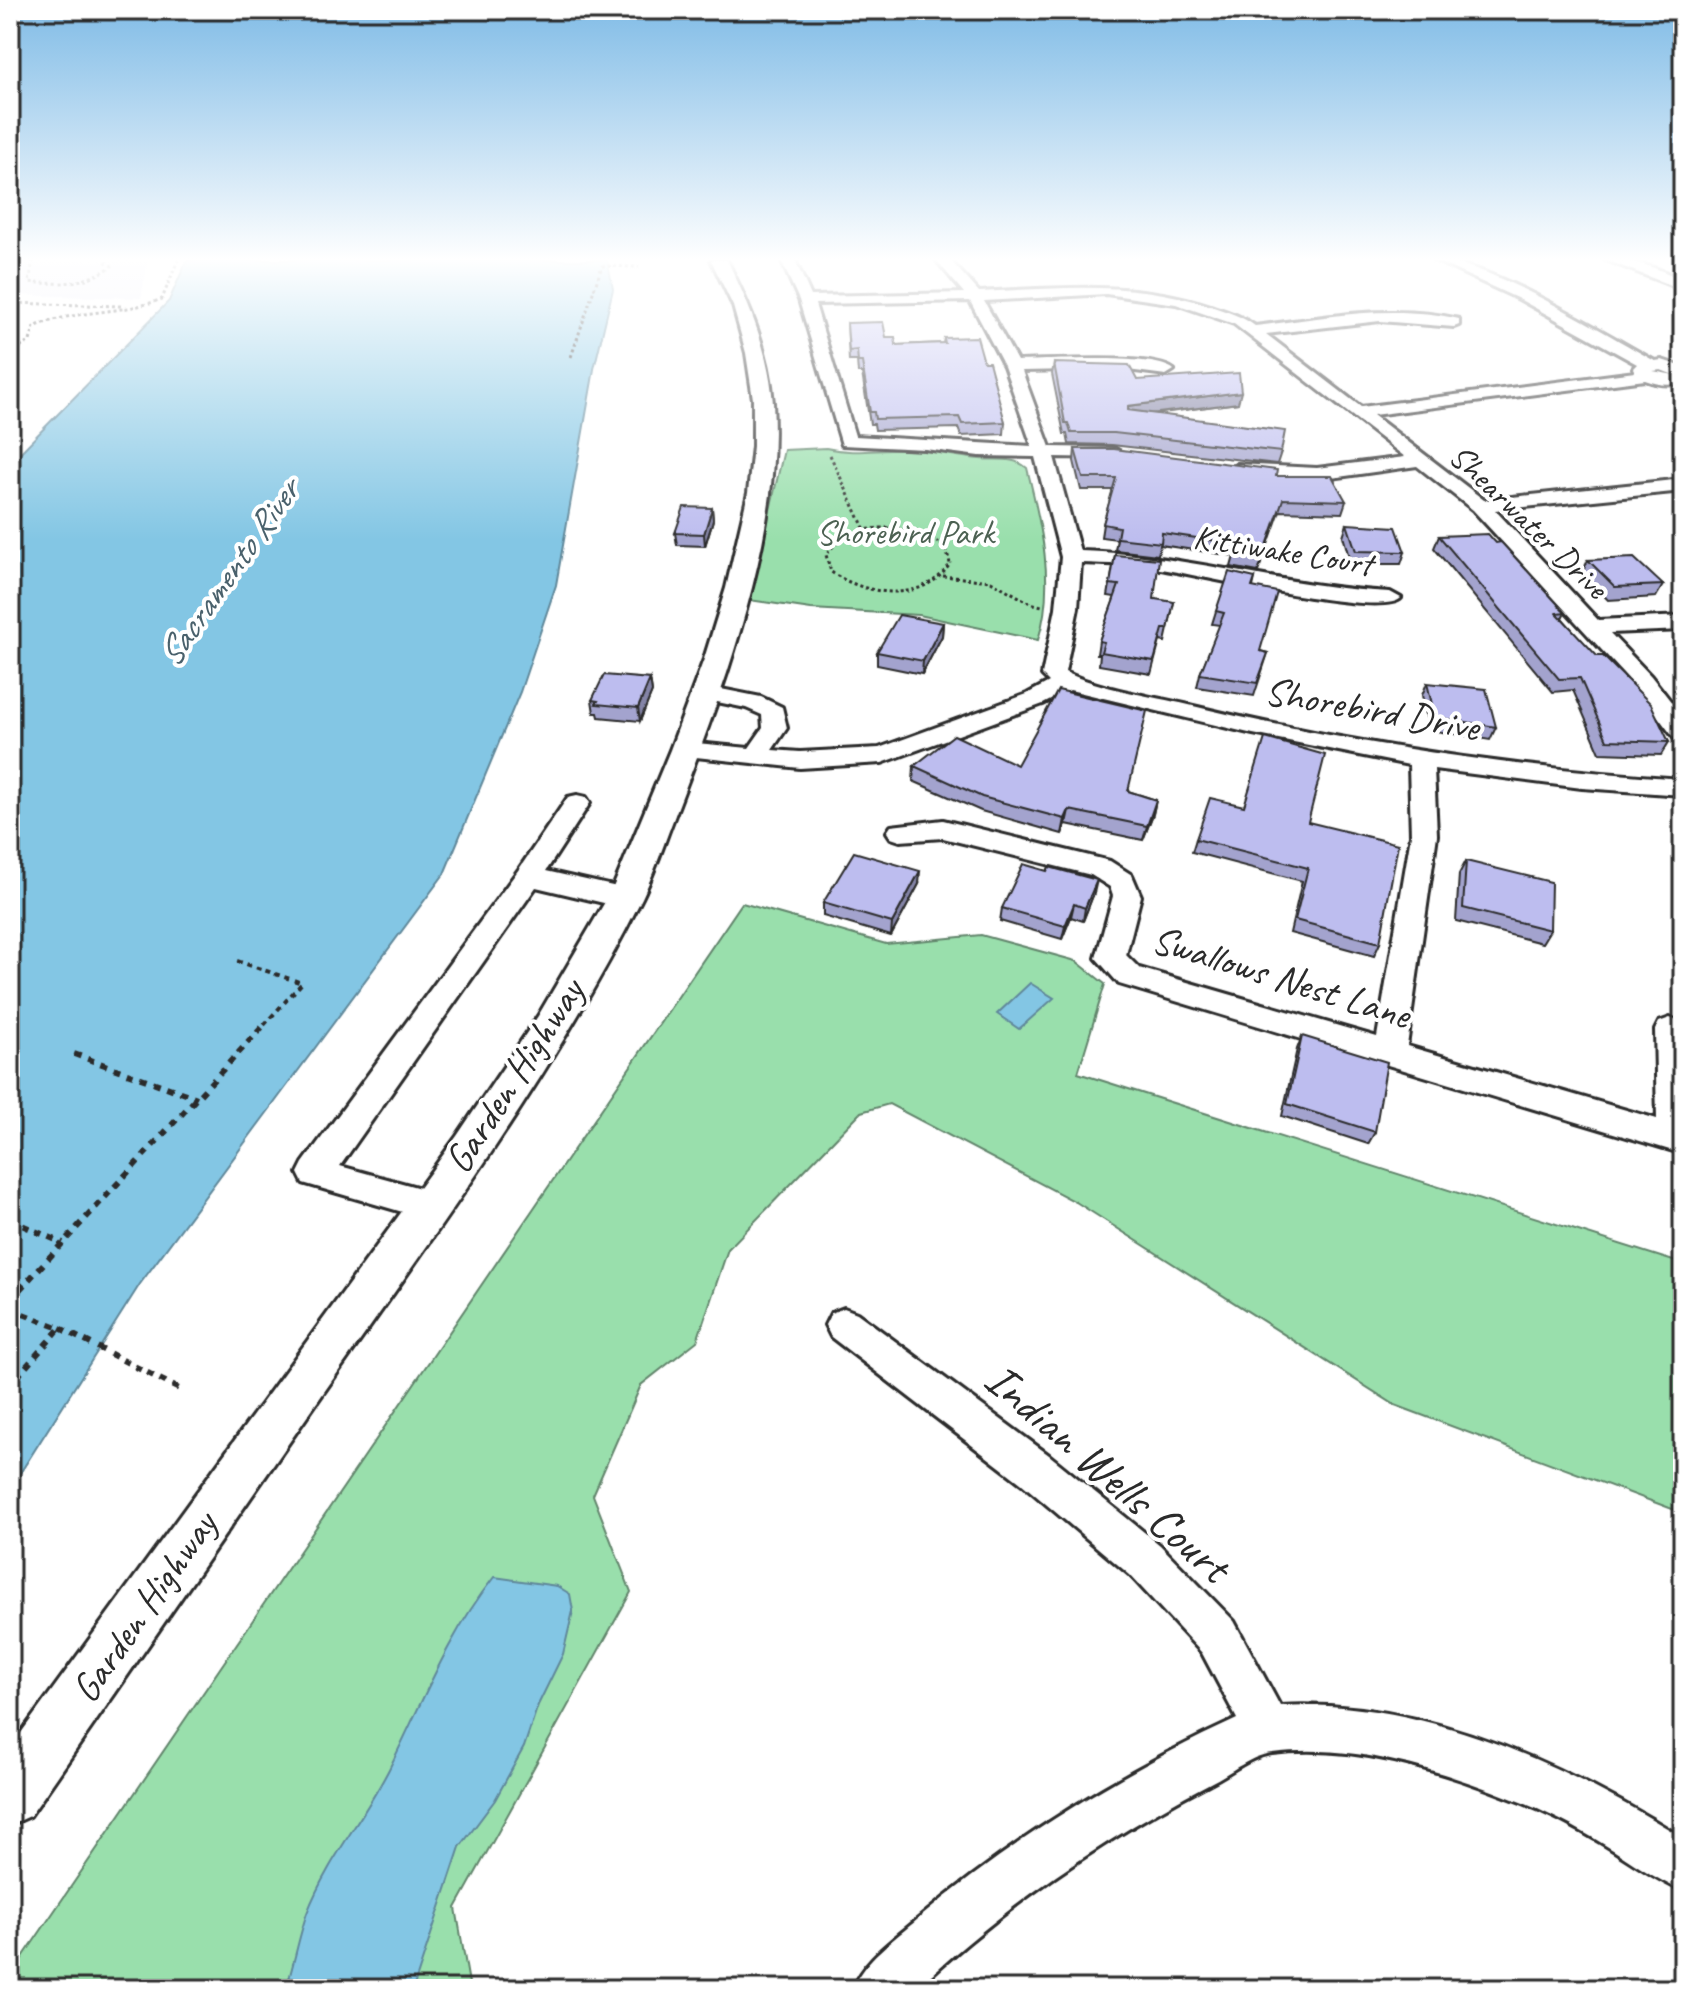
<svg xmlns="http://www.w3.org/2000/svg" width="1693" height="1999" viewBox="0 0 1693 1999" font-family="Caveat,sans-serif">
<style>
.built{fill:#ebebfa}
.green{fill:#99dfac;stroke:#62856c;stroke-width:2}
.water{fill:#83c6e4;stroke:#60889a;stroke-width:2}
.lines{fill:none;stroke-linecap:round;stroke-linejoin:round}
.minor-casing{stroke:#2b2b2b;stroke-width:6}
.major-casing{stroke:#2b2b2b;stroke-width:6}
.path-far2{stroke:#2b2b2b;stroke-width:3;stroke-dasharray:3 3;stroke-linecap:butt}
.path-far1{stroke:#2b2b2b;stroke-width:4;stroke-dasharray:5 5;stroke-linecap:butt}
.path{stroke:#2b2b2b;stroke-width:6;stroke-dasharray:7 7;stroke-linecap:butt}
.minor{fill:#fff;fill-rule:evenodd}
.major{fill:#fff;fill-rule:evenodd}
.wall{fill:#a3a3ce;stroke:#2b2b2b;stroke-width:2}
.shaded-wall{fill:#8484a7;stroke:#2b2b2b;stroke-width:2}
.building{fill:#bdbdef;stroke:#2b2b2b;stroke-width:2}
.labels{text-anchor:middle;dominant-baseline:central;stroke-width:8;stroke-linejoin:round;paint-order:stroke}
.far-street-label{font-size:34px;fill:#2b2b2b;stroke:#fff}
.far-park-label{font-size:34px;fill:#4c6152;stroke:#fff}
.far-water-label{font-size:36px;font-style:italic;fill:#4a616c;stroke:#fff}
.street-label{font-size:40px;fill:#2b2b2b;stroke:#fff}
.near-street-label{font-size:48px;fill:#2b2b2b;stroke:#fff}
</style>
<rect width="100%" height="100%" fill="#fff"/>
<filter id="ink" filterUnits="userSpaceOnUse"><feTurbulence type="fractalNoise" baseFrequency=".0125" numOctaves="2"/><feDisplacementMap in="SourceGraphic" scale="16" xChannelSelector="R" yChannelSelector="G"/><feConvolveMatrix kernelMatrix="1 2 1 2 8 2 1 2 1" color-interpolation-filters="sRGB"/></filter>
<g filter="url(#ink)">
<polygon class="built" points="13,260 148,260 141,298 10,295"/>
<g class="green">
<path d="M 826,448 C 855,455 882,448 912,450 C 935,451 957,457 980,459 C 996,461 1013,456 1027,468 C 1041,524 1056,584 1038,640 L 919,615 L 811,609 L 749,600 L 784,450 Z"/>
<polygon points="742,903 886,944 981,935 1076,961 1105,984 1078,1073 1683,1264 1683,1513 1395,1405 1076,1202 889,1104 861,1112 728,1249 697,1341 641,1385 593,1495 631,1592 456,1908 470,1989 10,1989 10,1976"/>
</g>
<g class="water">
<polygon points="187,260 607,260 613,289 594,369 556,585 520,692 444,874 140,1284 10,1489 10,463 169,301"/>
<polygon points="1030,983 1054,998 1019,1029 997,1014"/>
<path d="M 494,1577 L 557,1586 L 570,1594 L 573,1611 L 563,1654 L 538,1705 L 524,1747 L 495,1800 L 460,1847 L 413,1989 L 286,1989 C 294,1964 299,1936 307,1913 C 327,1861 364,1818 389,1769 C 422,1703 448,1635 494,1577 Z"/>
</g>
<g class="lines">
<defs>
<g id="minor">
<path d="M 781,260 L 795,260 L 811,296 L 964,293 L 936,260 L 950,260 L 979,292 C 1058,288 1135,280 1211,306 C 1227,312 1242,316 1255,326 C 1322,318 1392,303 1459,319 L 1459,325 L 1454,327 L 1380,321 L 1266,334 L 1361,407 L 1635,372 L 1633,368 L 1637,364 L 1519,299 L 1434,260 C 1485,259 1606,334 1655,361 L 1662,360 L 1683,367 L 1683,383 C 1670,386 1658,385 1645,380 L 1373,415 L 1484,500 L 1683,479 L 1683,491 L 1495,510 L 1598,620 L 1683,616 L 1683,630 L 1610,633 L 1651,676 L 1683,717 L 1683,740 L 1674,738 L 1635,686 L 1473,510 L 1417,466 L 1317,480 L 1231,474 L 1228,470 L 1237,464 L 1317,468 L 1405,457 L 1234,324 L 1176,304 L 1106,294 L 984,301 L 1017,361 C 1047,361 1155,353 1174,370 L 1166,375 L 1120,369 L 1022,371 L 1050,447 L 1114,448 L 1123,453 L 1114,458 L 1054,457 L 1080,551 C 1185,554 1285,587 1390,592 L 1401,598 C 1383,619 1195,574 1160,569 C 1134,564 1107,564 1081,563 L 1078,608 L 1065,672 C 1100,689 1151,696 1189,705 C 1351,744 1516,769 1683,779 L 1683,795 L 1582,788 L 1434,769 L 1437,835 L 1407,1046 L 1657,1119 L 1655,1030 L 1659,1022 L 1670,1018 L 1681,1022 L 1683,1154 L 1119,984 L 1096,958 L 1113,896 L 1110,887 L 1091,875 L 943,838 L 900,841 L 891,838 L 887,832 L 891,826 L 943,820 L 1110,861 L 1132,875 L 1141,896 L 1126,955 L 1139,968 L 1377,1037 L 1411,835 L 1409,765 L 1253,734 L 1070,690 L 1043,704 L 882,763 L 800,768 L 677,755 L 674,750 L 677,745 L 686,742 L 749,748 L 763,728 L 762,715 L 746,708 L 698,698 L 694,693 L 698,688 L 706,686 L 761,697 L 782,707 L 787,728 L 772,750 L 800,752 L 879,748 L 1027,694 L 1049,682 L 1042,675 L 1056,608 L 1061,557 L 1035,457 L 979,456 L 925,449 L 842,445 L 799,300 ZM 970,301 L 1004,366 L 1032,446 L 855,436 L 815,304 ZM 1661,370 L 1674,375 L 1653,371 Z"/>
<path d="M 1606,260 C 1634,259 1658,268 1683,280 L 1683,290 Z"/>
<polygon points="577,795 586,797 590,803 546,871 635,891 639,898 635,905 625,908 536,887 340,1166 442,1194 447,1205 442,1216 430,1220 303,1183 298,1173 303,1163 519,869 568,797"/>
<path d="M 844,1308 L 857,1313 L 1049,1455 L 1160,1545 L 1234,1621 L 1280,1706 C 1422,1698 1566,1765 1683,1838 L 1683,1891 C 1655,1879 1631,1861 1605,1845 C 1576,1827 1545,1811 1513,1799 C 1438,1769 1353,1743 1272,1753 C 1252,1755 1230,1773 1212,1782 C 1105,1838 1004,1906 916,1989 L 852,1989 C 864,1959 894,1940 918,1919 C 1014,1839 1123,1771 1237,1719 L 1202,1653 L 1130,1575 L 1021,1483 L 831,1337 L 825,1325 L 831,1313 Z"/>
</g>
<path id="major" d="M 711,260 L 727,260 C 750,306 769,351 773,403 C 779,495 755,586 727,673 C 711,721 693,768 675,815 C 664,843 655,871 642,898 C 555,1073 436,1232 324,1392 C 226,1533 128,1675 30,1816 L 10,1825 L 10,1748 L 457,1136 L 538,1016 L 612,890 L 670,750 L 704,659 L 726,588 L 748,493 L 753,446 L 753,399 L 746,353 L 733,306 Z"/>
</defs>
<use href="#minor" class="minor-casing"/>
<use href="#major" class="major-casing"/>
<g class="path-far2">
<path d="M 33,260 L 29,282 C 59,285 87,284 112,266 L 103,260"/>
<polyline points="10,303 121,306"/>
<path d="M 10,354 L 30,341 L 34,327 C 75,309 120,315 162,299 L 178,260"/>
<polyline points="571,357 602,266 639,267"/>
<polyline points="830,455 865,530"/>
<path d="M 897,528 C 921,532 946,537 950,564 C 923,604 867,596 831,572 L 826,555 C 843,530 869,527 897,528 Z"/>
<polyline points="943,576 991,581 1030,603 1042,606"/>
</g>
<polyline class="path-far1" points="237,961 302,983 264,1025"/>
<g class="path">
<polyline points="74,1054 197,1098"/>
<polyline points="10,1220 63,1243"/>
<polyline points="10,1300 266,1023"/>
<polyline points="10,1309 60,1328 10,1385"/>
<polyline points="60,1328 181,1390"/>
</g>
<use href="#minor" class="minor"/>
<use href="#major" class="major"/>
</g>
<g class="wall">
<polygon points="847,323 886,337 896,345 943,343 944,338 984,362 1005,422 1004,434 961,436 958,428 875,430 874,424 870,424 862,373 858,373 857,361 849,361"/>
<polygon points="1054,363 1137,380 1238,403 1154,414 1281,452 1277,464 1112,445 1069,444 1067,434 1064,434 1052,374"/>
<polygon points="1075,449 1276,476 1346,501 1342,513 1280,511 1258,572 1231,567 1234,556 1160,545 1158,555 1115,550 1117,539 1101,537 1103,524 1113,490 1081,490 1074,461"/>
<polygon points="712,508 713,520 705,546 677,545 675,533"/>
<polygon points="1347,524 1405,552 1401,564 1351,564 1343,536"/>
<polygon points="1439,536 1496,543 1565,612 1562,618 1669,742 1661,755 1600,753 1573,690 1553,692 1434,548"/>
<polygon points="1115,555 1154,599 1174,602 1165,642 1160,641 1151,674 1099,665 1100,654 1097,654 1099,641 1115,597 1108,596"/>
<polygon points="1588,560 1663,585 1656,597 1608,600 1582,573"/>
<polygon points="1255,578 1253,587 1260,651 1268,653 1254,696 1197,687 1200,674 1220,625 1212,624 1216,611"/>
<polygon points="943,623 942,636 922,674 877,665 877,652"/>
<polygon points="650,679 652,692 640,721 599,717 598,713 594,713 592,700"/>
<polygon points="1427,683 1496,727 1490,740 1429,730 1422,695"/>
<polygon points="1017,765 1128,791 1156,800 1153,814 1143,840 1066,824 1062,834 981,811 913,781 914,766"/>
<polygon points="1308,822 1380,943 1374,956 1290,933 1302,881 1192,852 1196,839"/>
<polygon points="1466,861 1550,930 1542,943 1456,921 1459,874"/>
<polygon points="919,884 891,936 823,916 823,903"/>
<polygon points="1094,893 1083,921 1071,917 1062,939 1000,921 1002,908"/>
<polygon points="1302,1036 1375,1132 1368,1144 1282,1116 1297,1049"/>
</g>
<g class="shaded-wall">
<polygon points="1241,392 1238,403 1126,417 1128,406"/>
<polygon points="712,508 713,520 705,546 704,534"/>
<polygon points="943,623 942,636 922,674 923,661"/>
<polygon points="650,679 652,692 640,721 638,708"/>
<polygon points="1156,800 1153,814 1143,840 1147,826"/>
<polygon points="1069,810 1066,824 1062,834 1065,819"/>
<polygon points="920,871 919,884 891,936 892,923"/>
<polygon points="1097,880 1094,893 1083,921 1085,908"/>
<polygon points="1074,904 1071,917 1062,939 1065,926"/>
</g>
<g class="building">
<polygon points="883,322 886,337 895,337 896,345 945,343 944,338 977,337 984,362 989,362 1005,422 962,424 959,417 875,419 874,412 870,412 862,362 858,362 857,350 849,351 847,323"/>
<polygon points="1054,363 1129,365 1137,380 1239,373 1241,392 1128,406 1128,410 1285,431 1281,452 1114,433 1071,433 1068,423 1065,423"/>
<polygon points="1075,449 1114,449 1277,470 1276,476 1332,476 1346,501 1283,499 1262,560 1235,555 1238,544 1162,533 1161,543 1117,538 1119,527 1103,524 1116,478 1083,478"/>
<polygon points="684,507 712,508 704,534 675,533"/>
<polygon points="1347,524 1396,527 1405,552 1356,551"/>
<polygon points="1488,534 1496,543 1501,542 1565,612 1557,613 1597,656 1603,656 1651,704 1669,742 1607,740 1580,678 1559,679 1439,536"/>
<polygon points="1115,555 1159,559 1154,599 1174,602 1168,629 1163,629 1154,661 1101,652 1104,642 1099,641 1119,585 1110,584"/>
<polygon points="1634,558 1663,585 1615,587 1588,560"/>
<polygon points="1229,572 1255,578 1252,587 1277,592 1260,651 1268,653 1257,683 1200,674 1224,613 1216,611"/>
<polygon points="899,615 943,623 923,661 877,652"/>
<polygon points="604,675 650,679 638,708 596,704 598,701 592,700"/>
<polygon points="1427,683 1486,689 1496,727 1435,717"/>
<polygon points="1058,690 1147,711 1128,791 1156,800 1147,826 1069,810 1065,819 982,797 914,766 954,735 1017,765"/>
<polygon points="1265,738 1325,755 1308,822 1398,844 1380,943 1295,920 1308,868 1196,839 1210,798 1244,806"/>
<polygon points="854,852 920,871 892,923 823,903"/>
<polygon points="1466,861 1551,882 1550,930 1463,908"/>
<polygon points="1023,864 1047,871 1049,867 1097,880 1085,908 1074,904 1065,926 1002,908"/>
<polygon points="1302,1036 1387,1062 1375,1132 1287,1104"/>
</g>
</g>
<linearGradient id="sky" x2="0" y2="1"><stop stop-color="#7fbbe6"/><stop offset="0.48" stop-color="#fff"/><stop offset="1" stop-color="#fff" stop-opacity="0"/></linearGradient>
<rect width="1693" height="540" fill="url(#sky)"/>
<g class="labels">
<g class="far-street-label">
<text transform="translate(1529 521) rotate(44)">Shearwater Drive</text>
<text transform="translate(1283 550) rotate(9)">Kittiwake Court</text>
</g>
<g class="far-park-label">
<text x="905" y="532">Shorebird Park</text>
</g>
<g class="far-water-label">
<text transform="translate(228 573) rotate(-55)">Sacramento River</text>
</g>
<g class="street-label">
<text transform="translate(1372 709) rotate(10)">Shorebird Drive</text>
<text transform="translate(1281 977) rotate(17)">Swallows Nest Lane</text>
<text transform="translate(514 1076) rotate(-57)">Garden Highway</text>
<text transform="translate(144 1607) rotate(-55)">Garden Highway</text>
</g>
<g class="near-street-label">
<text transform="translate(1108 1472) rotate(41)">Indian Wells Court</text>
</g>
</g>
<rect width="1693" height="1999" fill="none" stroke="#fff" stroke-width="40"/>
<rect x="20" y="20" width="1653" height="1959" fill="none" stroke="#2b2b2b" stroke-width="3" filter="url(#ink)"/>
</svg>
